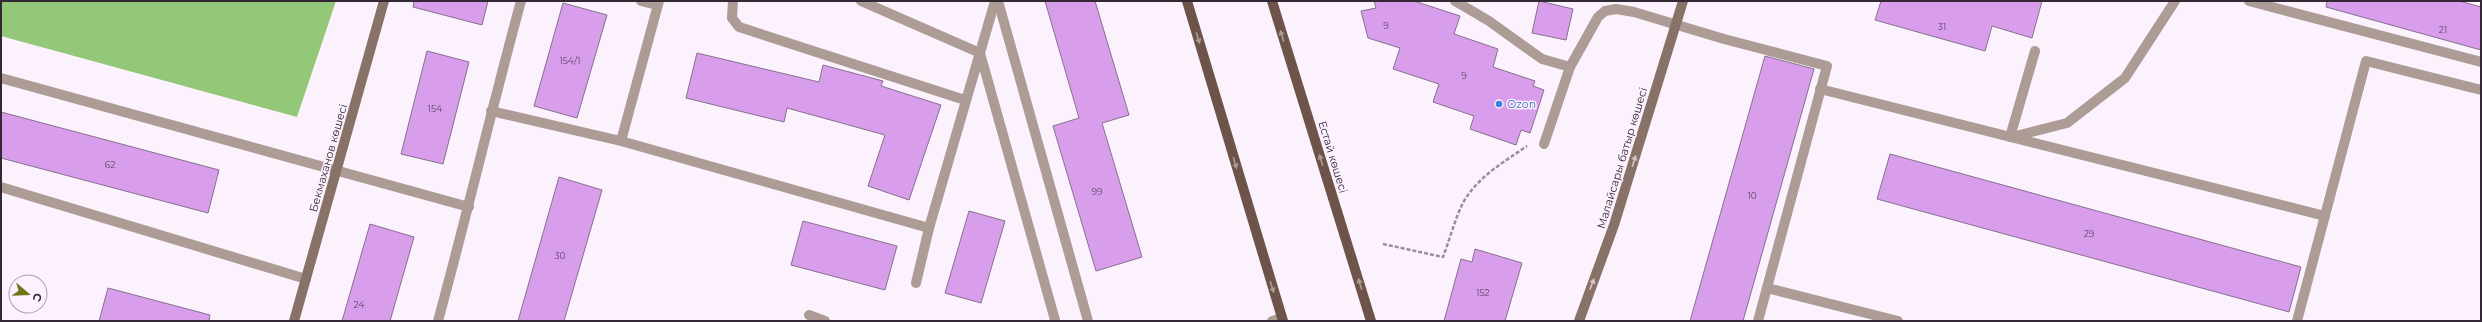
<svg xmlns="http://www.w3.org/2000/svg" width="2482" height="322" viewBox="0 0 2482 322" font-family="Montserrat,sans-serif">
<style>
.forest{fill:#92c877}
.building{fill:#d89deb;stroke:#86718d}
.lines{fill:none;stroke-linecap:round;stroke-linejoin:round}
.path{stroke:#988f9b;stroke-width:2.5;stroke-dasharray:4 2;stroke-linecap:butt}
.lane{stroke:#ac9c95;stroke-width:10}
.secondary{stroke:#887268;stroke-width:10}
.primary{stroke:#6e5448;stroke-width:10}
.oneway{fill:#ad9b9a}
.oneway2{fill:#d3c5ca}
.shop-dot{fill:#3f7fe0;stroke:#fbf2fe;stroke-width:1.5}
.labels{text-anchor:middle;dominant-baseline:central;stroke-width:3;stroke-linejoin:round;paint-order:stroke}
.number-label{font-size:9px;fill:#5c4662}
.shop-label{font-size:11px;fill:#366cbe;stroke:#fbf2fe;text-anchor:start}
.street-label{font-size:11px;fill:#322935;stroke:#fbf2fe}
</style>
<rect width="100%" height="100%" fill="#fbf2fe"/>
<polygon class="forest" points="1,1 336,1 297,117 1,36"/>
<g class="building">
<polygon points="414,1 488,1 482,25 413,7"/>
<polygon points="1045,1 1095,1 1129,115 1102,123 1142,257 1096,271 1053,126 1079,118"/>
<polygon points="1374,1 1414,1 1460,16 1454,34 1498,49 1493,67 1535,81 1533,86 1544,90 1530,133 1521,130 1516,145 1470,129 1474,116 1433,102 1439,84 1393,69 1400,48 1368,38 1361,11 1376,8"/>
<polygon points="1539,1 1573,9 1566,40 1532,33"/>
<polygon points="1881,1 2042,1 2032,38 1992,26 1985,51 1875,20"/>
<polygon points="2327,1 2459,1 2481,7 2481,50 2326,7"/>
<polygon points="563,3 607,15 577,118 534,106"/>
<polygon points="427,51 469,62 443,164 401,154"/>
<polygon points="697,53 819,82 823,65 883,81 881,86 941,105 909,200 868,186 885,135 787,108 784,122 686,98"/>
<polygon points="1765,56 1814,69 1743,321 1690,321"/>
<polygon points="1,112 219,170 208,213 1,158"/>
<polygon points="1890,154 2301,267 2289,312 1877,199"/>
<polygon points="559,177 602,190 564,321 518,321"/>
<polygon points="969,211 1005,221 981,303 945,293"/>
<polygon points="803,221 897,246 885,290 791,265"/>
<polygon points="370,224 414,237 390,321 342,321"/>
<polygon points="1475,249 1522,263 1505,321 1444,321 1461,259 1472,262"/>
<polygon points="108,288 210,315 209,321 99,321"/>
</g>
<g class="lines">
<path class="path" d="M 1383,244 L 1443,257 C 1450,239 1455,218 1464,201 C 1479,176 1504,162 1527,146"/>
<g class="lane">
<polyline points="641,1 657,5"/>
<polyline points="659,1 621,141 929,228 995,1"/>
<polyline points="733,1 732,18 739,27 965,100"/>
<polyline points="861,1 980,53 1055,320"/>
<polyline points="998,1 1088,321"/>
<polyline points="1455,1 1489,21 1542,59 1570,67 1598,17 1605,11 1616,9 1634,12 1724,39 1827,66 1758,321"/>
<polyline points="2249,1 2481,62"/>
<polyline points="1,78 469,207"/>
<polyline points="1820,89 2325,216"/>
<polyline points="491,111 621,141"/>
<polyline points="2010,137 2035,51"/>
<polyline points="2012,137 2067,123 2125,78 2175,1"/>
<polyline points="1544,144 1570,67"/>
<polyline points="1,187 306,279"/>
<polyline points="916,283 929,228"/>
<polyline points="1767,288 1898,321"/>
<polyline points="809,315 825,321"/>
<path d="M 438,321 C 467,215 492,107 521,1"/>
<polyline points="1272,321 1282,318"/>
<polyline points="2297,321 2366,61 2481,90"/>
</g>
<g class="secondary">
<polyline points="294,321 384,1"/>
<polyline points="1579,321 1614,225 1683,1"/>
</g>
<g class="primary">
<polyline points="1187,1 1283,321"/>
<polyline points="1272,1 1371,321"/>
</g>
</g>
<defs><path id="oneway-solid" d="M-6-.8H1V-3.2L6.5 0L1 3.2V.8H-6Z"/></defs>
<g class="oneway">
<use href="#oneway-solid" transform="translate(1282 36) rotate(-107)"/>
<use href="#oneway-solid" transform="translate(1198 38) rotate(73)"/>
<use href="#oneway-solid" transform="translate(1321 160) rotate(-107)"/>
<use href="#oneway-solid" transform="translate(1235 163) rotate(73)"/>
<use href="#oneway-solid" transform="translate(1360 284) rotate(-107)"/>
<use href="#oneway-solid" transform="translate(1272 287) rotate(73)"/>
</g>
<g class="oneway2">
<use href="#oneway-solid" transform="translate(1634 161) rotate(-73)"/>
<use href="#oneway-solid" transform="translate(1592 284) rotate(-69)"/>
</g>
<circle class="shop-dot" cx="1499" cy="104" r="4"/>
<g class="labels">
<g class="number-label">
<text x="1386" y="25">9</text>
<text x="1942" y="26">31</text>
<text x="2443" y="29">21</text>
<text x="570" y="60">154/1</text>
<text x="1464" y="75">9</text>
<text x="435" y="108">154</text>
<text x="110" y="164">62</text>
<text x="1097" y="191">99</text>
<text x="1752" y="195">10</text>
<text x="2089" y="233">29</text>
<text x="560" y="255">30</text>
<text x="1483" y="292">152</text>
<text x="359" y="304">24</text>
</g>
<g class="shop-label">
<text x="1507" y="104">Ozon</text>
</g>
<g class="street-label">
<text transform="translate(1333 157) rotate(73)">Естай көшесі</text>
<text transform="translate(328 158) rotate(-74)">Бекмаханов көшесі</text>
<text transform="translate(1622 158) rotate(-73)">Малайсары батыр көшесі</text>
</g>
</g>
<rect width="2482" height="322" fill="none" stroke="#322935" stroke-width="4"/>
<g transform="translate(28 294) rotate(109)"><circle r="19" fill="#fbf2fe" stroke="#aba2ae"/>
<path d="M0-3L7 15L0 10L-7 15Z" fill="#72741b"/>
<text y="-6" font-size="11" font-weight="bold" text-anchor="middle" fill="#322935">С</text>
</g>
</svg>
